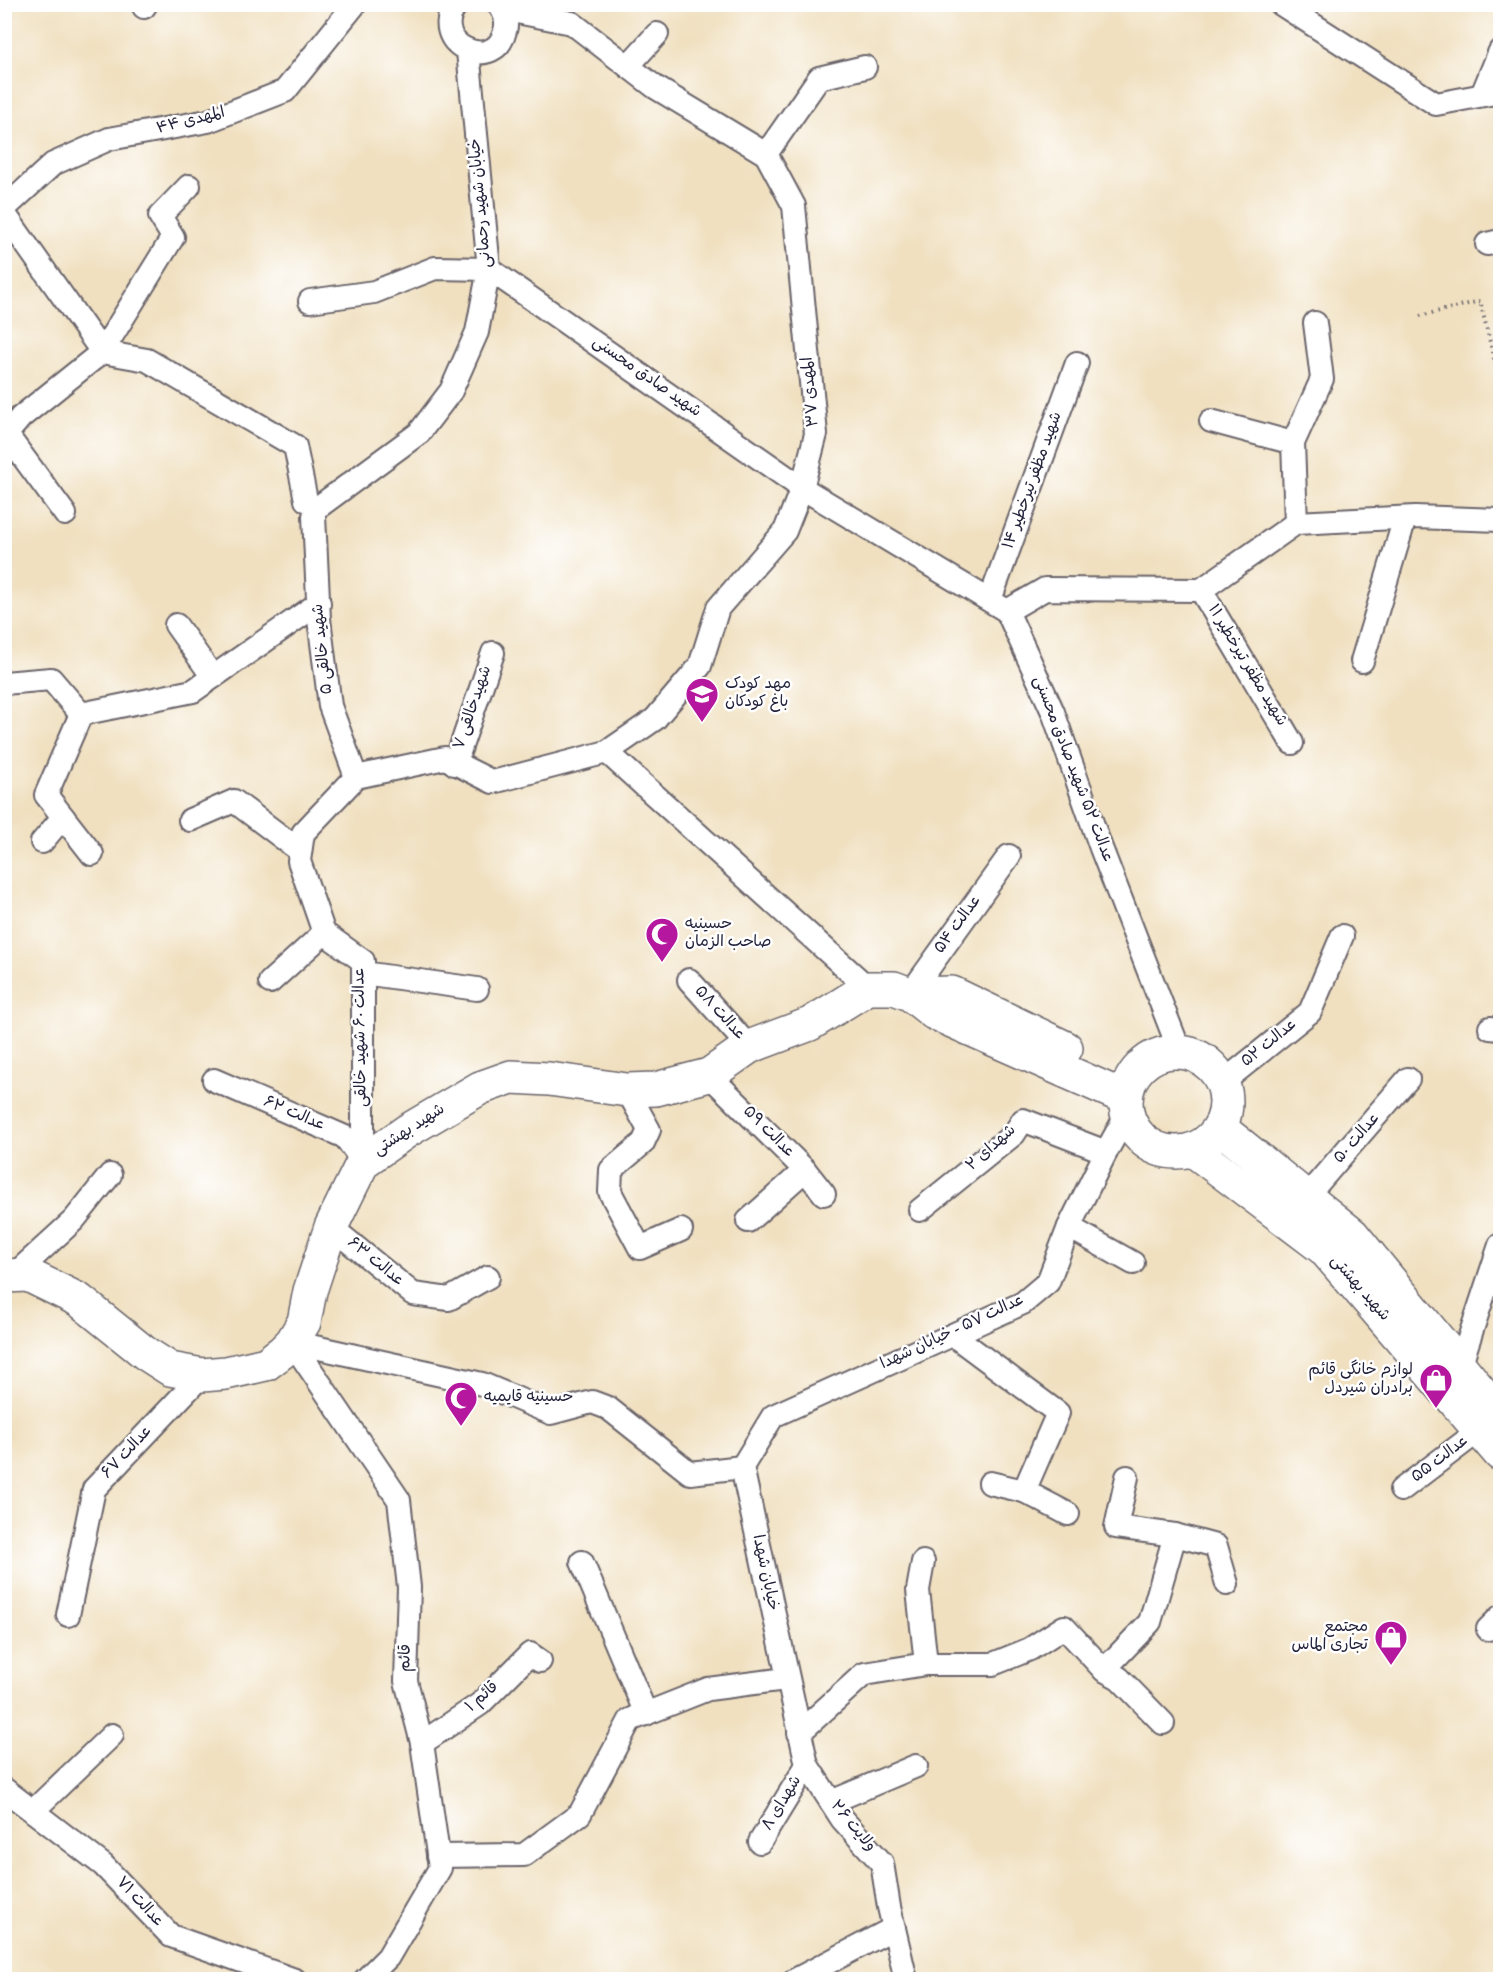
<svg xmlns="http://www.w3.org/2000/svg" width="1505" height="1984" viewBox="0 0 1505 1984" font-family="'Gochi Hand','Playpen Sans Arabic',sans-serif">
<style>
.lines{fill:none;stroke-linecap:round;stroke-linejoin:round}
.street-casing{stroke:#6a646a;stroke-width:26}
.secondary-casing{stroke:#6a646a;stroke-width:36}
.path{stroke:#6a646a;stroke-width:4;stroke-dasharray:1.5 4.5;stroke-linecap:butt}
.street{stroke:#fff;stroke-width:22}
.secondary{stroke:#fff;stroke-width:33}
.labels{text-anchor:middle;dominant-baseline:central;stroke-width:5;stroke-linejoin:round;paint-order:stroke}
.street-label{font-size:16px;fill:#22223b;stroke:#fff}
.poi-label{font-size:16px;fill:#22223b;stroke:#fff;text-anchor:start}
</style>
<rect width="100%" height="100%" fill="#fff"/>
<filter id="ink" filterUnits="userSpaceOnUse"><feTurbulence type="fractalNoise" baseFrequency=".0167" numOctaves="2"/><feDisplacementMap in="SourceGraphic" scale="12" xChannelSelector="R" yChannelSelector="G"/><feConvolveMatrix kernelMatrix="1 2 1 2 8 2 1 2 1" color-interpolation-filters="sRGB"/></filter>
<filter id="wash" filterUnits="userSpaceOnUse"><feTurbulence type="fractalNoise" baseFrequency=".008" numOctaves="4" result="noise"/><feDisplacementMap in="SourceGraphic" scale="24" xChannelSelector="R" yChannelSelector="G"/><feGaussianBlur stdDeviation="1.35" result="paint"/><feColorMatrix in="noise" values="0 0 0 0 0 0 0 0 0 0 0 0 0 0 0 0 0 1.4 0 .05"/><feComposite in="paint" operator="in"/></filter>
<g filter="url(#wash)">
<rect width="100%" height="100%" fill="#f0e0c0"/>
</g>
<g filter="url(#ink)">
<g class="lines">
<defs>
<g id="street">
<path d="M 457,4 C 425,42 494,76 505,31 C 508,21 505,12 498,4"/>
<polyline points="1281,4 1436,104 1500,92"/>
<polyline points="144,7 146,4"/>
<polyline points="628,66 657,34"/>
<polyline points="1482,95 1500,51"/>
<polyline points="766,154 819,78 865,67"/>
<polyline points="4,209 53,164 109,139 208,121 285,91 355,4"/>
<polyline points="4,213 102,352 173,237 160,216 189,186"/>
<polyline points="1487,244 1500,241"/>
<polyline points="310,301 374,292 435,268 489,269 802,488 1007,611 1053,712 1101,848 1180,1052"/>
<polyline points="1211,421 1293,443"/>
<polyline points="7,435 65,514"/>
<polyline points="4,437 21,417 102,352 147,360 295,446 306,500"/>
<polyline points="321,505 419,433 451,391 477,332 489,269 468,51"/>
<polyline points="314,516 319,619 330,706 356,777"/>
<polyline points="1296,523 1293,443 1322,379 1315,323"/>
<polyline points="1201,590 1292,743"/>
<polyline points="990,600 1077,363"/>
<polyline points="1007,611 1045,589 1201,590 1296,523 1415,517 1500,520"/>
<polyline points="176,625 213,677"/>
<polyline points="1362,661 1405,518"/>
<polyline points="4,683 51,679 81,714 193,691 319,603"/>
<polyline points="81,714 46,795 92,854"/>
<polyline points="607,752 868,988"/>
<polyline points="455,764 493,653"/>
<polyline points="190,820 234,801 300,851"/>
<polyline points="42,842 63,817"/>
<polyline points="363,973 477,989"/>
<polyline points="689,980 749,1047"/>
<polyline points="270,982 324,933"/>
<polyline points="910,994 1009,856"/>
<polyline points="1490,1028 1500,1029"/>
<polyline points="709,1075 805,1170 824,1194"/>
<polyline points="214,1080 345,1137 363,1162"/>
<polyline points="1222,1083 1310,1012 1342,936"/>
<polyline points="627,1090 649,1130 643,1143 611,1170 610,1192 640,1248 681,1230"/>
<polyline points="363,1162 363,961 324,933 299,861 303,833 356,777 445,758 493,782 607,752 655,719 700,666 718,608 785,531 802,488 816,434 794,206 766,154 655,87 572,23 502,9"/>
<polyline points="1306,1197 1408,1079"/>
<polyline points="920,1210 1014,1134 1023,1120 1106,1152"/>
<polyline points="748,1221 805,1170"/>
<polyline points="331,1227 413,1294 449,1299 488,1277"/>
<polyline points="1069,1227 1133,1263"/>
<polyline points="14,1275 74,1220 110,1175"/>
<polyline points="953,1335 1058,1413 1024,1491 1068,1514"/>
<polyline points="292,1342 399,1500 409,1587 406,1681 422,1743 440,1868 388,1957 365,1980"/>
<polyline points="292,1342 482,1384 551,1413 592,1402 608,1408 690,1473 742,1467"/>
<polyline points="1460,1366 1500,1245"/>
<polyline points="742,1467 773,1416 1023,1303 1048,1282 1069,1227 1106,1152 1127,1114"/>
<polyline points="742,1467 807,1765 842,1819 882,1863 889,1907 906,1980"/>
<polyline points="1127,1477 1116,1527 1175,1535"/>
<polyline points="990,1483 1024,1491"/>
<polyline points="1401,1490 1480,1430"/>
<polyline points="582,1562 646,1714"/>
<polyline points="923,1562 918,1590 926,1664"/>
<polyline points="68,1615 94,1489 202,1375"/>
<polyline points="1488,1629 1500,1617"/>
<polyline points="1104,1670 1119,1678 1163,1723"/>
<polyline points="799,1733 864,1674 926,1664 993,1664 1030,1649 1064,1627 1104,1670 1150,1622 1175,1535 1216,1546 1227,1584"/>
<polyline points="422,1743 480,1704 530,1654 540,1661"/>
<polyline points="4,1789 103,1865 171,1936 295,1980"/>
<polyline points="831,1802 916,1766"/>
<polyline points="33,1811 112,1735"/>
<polyline points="760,1842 807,1765"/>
<polyline points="438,1856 524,1855 580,1814 630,1720 708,1689 786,1679"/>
<polyline points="795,1980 894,1928"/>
</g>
<g id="secondary">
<polyline points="910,994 952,993 1066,1048"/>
<circle cx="1176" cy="1102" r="50"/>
<polyline points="1220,1128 1352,1234 1500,1415"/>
<polyline points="1193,1150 1324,1249 1500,1454"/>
<polyline points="4,1276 28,1275 79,1300 145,1353 170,1369 202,1375 226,1373 266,1364 282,1352 292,1342 304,1322 310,1291 331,1227 363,1162 407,1131 480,1088 511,1077 549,1079 627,1090 656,1089 709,1075 749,1047 810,1024 868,988 894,988 910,994 934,1013 1126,1098"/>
</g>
</defs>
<use href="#street" class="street-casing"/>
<use href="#secondary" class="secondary-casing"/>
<polyline class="path" points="1420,316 1480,301 1499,379 1500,378"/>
<use href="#street" class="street"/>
<use href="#secondary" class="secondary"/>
</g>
</g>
<defs>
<symbol id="school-pin" viewBox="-11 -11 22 30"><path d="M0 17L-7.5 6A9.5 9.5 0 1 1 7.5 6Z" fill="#b5179e" stroke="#fff"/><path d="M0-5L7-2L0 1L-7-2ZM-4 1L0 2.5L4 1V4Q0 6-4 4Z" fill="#fff"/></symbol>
<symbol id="mosque-pin" viewBox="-11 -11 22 30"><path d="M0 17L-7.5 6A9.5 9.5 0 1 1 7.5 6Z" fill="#b5179e" stroke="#fff"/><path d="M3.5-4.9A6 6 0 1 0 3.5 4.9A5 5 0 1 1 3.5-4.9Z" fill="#fff"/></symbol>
<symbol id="shop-pin" viewBox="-11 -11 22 30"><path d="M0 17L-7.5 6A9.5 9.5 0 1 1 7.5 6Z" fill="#b5179e" stroke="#fff"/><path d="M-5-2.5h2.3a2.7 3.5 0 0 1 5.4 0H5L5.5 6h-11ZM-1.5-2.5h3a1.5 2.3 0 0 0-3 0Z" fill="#fff"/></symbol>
</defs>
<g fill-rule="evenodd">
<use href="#school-pin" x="683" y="675" width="38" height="52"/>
<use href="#mosque-pin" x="643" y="915" width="38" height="52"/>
<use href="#shop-pin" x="1417" y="1361" width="38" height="52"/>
<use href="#mosque-pin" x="442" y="1379" width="38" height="52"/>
<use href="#shop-pin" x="1372" y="1618" width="38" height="52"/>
</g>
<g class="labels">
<g class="street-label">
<text transform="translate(191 122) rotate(-14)">المهدی ۴۴</text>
<text transform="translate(482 203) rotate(-95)">خیابان شهید رحمانی</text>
<text transform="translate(646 378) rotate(35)">شهید صادق محسنی</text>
<text transform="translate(812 392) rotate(-95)">المهدی ۳۷</text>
<text transform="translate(1034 481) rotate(-70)">شهید مظفر تیرخطیر ۱۴</text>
<text transform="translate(324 649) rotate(-96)">شهید خالقی ۵</text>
<text transform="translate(1246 666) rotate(59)">شهید مظفر تیرخطیر ۱۱</text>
<text transform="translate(474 708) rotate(-71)">شهیدخالقی ۷</text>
<text transform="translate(1072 770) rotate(69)">عدالت ۵۲ شهید صادق محسنی</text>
<text transform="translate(959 925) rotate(-54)">عدالت ۵۴</text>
<text transform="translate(719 1014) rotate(48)">عدالت ۵۸</text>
<text transform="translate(362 1037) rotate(-91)">عدالت ۶۰ شهید خالقی</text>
<text transform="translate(1270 1044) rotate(-39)">عدالت ۵۲</text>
<text transform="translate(294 1115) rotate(23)">عدالت ۶۲</text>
<text transform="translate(410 1131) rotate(-33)">شهید بهشتی</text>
<text transform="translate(768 1133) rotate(45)">عدالت ۵۹</text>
<text transform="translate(1358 1139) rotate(-49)">عدالت ۵۰</text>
<text transform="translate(992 1149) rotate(-42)">شهدای ۲</text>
<text transform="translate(375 1263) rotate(39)">عدالت ۶۳</text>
<text transform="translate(1359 1289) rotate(49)">شهید بهشتی</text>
<text transform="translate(953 1333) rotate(-25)">عدالت ۵۷ - خیابان شهدا</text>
<text transform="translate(128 1453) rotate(-47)">عدالت ۶۷</text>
<text transform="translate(1441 1460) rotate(-37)">عدالت ۵۵</text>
<text transform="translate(764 1573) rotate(78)">خیابان شهدا</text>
<text transform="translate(407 1658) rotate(-88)">قائم</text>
<text transform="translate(483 1698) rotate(-41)">قائم ۱</text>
<text transform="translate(783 1804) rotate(-59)">شهدای ۸</text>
<text transform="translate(852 1827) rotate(50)">ولایت ۲۶</text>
<text transform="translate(139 1903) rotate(47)">عدالت ۷۱</text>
</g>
<g class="poi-label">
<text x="725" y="685">مهد کودک<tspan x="725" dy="18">باغ کودکان</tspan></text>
<text x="685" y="925">حسینیه<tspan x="685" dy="18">صاحب الزمان</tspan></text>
<text x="1413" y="1371" text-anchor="end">لوازم خانگی قائم<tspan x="1413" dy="18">برادران شیردل</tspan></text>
<text x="484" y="1398">حسینیه قایمیه</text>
<text x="1368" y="1628" text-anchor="end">مجتمع<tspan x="1368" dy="18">تجاری الماس</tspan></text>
</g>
</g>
<rect width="1505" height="1984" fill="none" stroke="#fff" stroke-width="24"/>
</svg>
